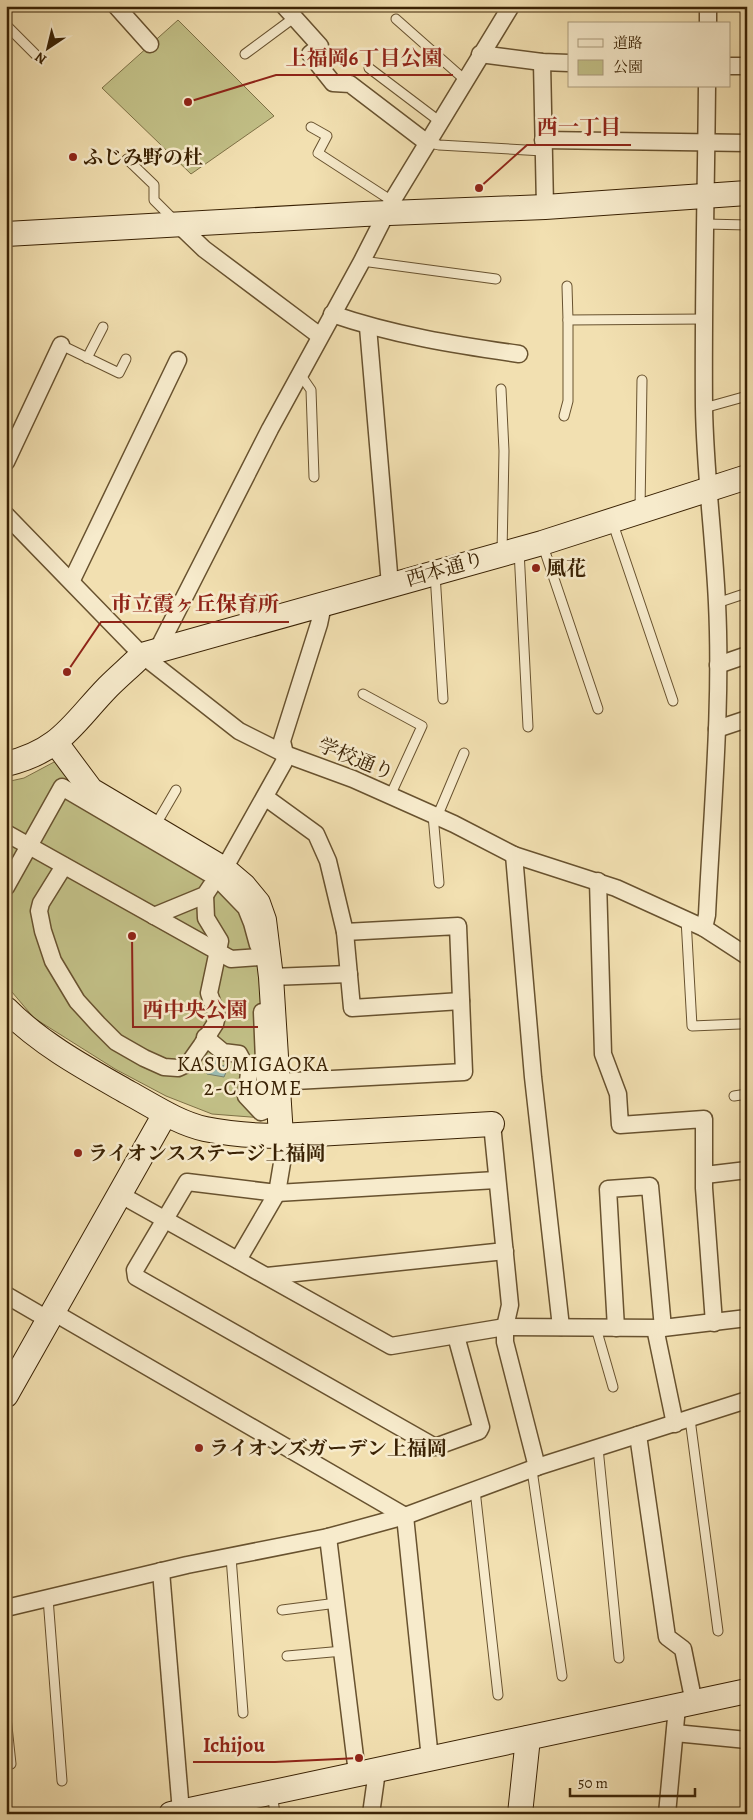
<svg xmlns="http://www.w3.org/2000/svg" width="753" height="1820" viewBox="0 0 753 1820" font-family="Alegreya,'Noto Serif JP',serif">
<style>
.green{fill:#c2c087;stroke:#7e7146}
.water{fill:#9cbcb2;stroke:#757e6c}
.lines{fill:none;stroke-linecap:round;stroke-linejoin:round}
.lane-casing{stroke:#68522f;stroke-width:11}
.street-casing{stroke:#68522f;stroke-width:19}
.secondary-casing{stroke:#3a2204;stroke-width:26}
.lane{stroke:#f7ebcc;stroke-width:9}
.street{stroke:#f7ebcc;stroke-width:16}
.secondary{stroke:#f7ebcc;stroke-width:24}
.poi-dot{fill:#8f2418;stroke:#f7ebcc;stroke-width:2}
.labels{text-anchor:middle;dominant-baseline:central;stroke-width:5;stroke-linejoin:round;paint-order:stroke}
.poi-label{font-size:20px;font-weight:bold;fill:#3a2204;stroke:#f7ebcc;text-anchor:start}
.street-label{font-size:20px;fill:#3a2204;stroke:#f7ebcc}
.neighbourhood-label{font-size:21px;letter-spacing:1px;fill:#3a2204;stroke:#f7ebcc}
.leader{fill:none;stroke:#8f2418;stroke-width:2}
.callout-dot{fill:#8f2418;stroke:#f7ebcc;stroke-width:2}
.callout-label{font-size:21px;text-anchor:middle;font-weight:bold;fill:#8f2418;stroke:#f7ebcc;stroke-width:5;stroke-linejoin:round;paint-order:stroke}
</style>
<rect width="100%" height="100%" fill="#f2e0b1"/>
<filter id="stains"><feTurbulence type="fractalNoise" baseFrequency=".004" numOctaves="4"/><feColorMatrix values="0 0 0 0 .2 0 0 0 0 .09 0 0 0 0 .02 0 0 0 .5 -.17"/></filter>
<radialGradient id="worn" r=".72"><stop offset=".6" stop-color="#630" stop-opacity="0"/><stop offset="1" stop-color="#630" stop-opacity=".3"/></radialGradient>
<g class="green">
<polygon points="178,20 274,116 191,174 102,88"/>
<polygon points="56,761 218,875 262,950 263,1118 212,1114 166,1096 115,1069 34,1018 6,985 6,782 24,778"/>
</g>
<polygon class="water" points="215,1057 224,1060 220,1063 223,1066 227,1063 227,1070 224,1077 207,1074 205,1070 208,1062"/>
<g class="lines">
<defs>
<g id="lane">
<polyline points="396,19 465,80"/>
<polyline points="6,25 38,57"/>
<polyline points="245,54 295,17"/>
<polyline points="369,68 439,121"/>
<polyline points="311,127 327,136 318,153 392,201"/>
<polyline points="426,142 439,145 543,151"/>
<polyline points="127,159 154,185 154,200 175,221"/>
<polyline points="706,224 747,225"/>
<polyline points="362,261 496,279"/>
<polyline points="567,286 568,320"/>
<polyline points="61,345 119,373 126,359"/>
<polyline points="87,358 103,327"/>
<polyline points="300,374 311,390 314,477"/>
<polyline points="501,389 504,451 502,553"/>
<polyline points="704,408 747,396"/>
<polyline points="564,416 568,401 568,320 705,319"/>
<polyline points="640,510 642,380"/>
<polyline points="612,521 673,701"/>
<polyline points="542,543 598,709"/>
<polyline points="519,550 528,727"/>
<polyline points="435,574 443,699"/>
<polyline points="717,603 747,593"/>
<polyline points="363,694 422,726 390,796"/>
<polyline points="433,815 439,883"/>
<polyline points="437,817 464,753"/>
<polyline points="155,826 176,790"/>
<polyline points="686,919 692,1026 740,1024"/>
<polyline points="734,1096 747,1094"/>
<polyline points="596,1328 613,1387"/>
<polyline points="690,1419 718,1631"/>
<polyline points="598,1448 619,1658"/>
<polyline points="532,1470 562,1676"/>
<polyline points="475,1490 498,1695"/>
<polyline points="231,1557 243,1713"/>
<polyline points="48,1598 62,1781"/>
<polyline points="282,1610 337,1603"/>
<polyline points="287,1656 343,1651"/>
<polyline points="6,1717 11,1764"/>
<polyline points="272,1792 275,1814"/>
</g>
<g id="street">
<polyline points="116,6 150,44"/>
<polyline points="284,6 320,46 310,54 333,83 350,84 426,142"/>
<polyline points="708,24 708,6"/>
<polyline points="480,54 542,62 569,63"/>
<polyline points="542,62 545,207"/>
<polyline points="729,66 747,66"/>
<polyline points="543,140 747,143"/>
<polyline points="179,225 204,249 320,336"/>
<path d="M 332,314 C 393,335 455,345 519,354"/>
<polyline points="368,327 390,585"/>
<polyline points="6,462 61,345"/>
<polyline points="6,515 142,655 239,731 285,754 353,779 454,824 514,855 616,888 704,928 747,956"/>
<polyline points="72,580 178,360"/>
<polyline points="159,652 159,647 270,429 362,261 394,198 511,6"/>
<polyline points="718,665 747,655"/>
<polyline points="717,729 747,719"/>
<polyline points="265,797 316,834 328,861 345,932 458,926 464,1072 276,1082"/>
<polyline points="6,833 231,959 259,957"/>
<polyline points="514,855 533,1077 561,1327"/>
<polyline points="64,866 41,903 39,911 43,931 53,961 77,1001 98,1024 116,1042 144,1058 164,1067 178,1068 189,1063 201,1046 215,1024 217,1016 209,993 220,941 206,918 205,895"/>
<polyline points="224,869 284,762 285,754 282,741 319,624 323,605"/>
<polyline points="598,881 603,1054 618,1094 620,1125 704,1119 704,1188 714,1323"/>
<polyline points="6,887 62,787 217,878 246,908 252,923 258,945"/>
<polyline points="154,916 205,895 211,886"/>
<path d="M 704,928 L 707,915 C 712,811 722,706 717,603 C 714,537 705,473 704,407 C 703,300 706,193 707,86"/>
<polyline points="345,932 352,1008 461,1001"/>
<polyline points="271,977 349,974"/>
<polyline points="205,1037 223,1052 239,1054 249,1073 246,1096 261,1112 266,1110 262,1012"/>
<polyline points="492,1124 510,1305 505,1327 505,1342 537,1467"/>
<polyline points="705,1175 747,1170"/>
<polyline points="121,1195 391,1346 505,1327 663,1328 747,1318"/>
<polyline points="238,1260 277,1193 283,1157 281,1136"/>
<polyline points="267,1276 505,1251"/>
<polyline points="6,1295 49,1320"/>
<polyline points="53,1312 405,1516"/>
<polyline points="616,1328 608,1189 650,1186 663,1328"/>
<polyline points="655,1328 675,1424"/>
<polyline points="456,1336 481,1427 479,1431 435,1447 136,1277 135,1270 187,1182 277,1193 496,1180"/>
<polyline points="638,1435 667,1637 683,1649 694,1703"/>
<polyline points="405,1516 430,1759"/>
<polyline points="328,1537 357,1773"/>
<polyline points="161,1571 181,1812"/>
<polyline points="6,1608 187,1565 328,1537 405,1516 537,1467 747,1400"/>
<polyline points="675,1733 747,1740"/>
<polyline points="371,1814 377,1771"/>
<polyline points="667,1814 677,1707"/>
</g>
<g id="secondary">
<polyline points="6,234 364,214 545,207 747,193"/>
<polyline points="56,743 91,790 224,869 244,886 258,903 264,920 271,977 281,1136"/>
<path d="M 6,764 C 61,751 73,723 108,687 C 119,676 131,666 142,655 L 542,543 L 747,477"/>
<path d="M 6,1009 C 42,1045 85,1068 129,1093 C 153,1106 178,1123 205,1129 C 230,1134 255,1136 281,1136 L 492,1124"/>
<polyline points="6,1395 165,1114"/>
<polyline points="171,1814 747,1691"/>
<polyline points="520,1814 528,1738"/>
</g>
</defs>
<use href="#lane" class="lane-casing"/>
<use href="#street" class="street-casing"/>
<use href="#secondary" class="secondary-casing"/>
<use href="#lane" class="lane"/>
<use href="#street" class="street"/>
<use href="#secondary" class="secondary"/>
</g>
<g class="poi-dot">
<circle cx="73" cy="157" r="5"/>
<circle cx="536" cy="568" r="5"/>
<circle cx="78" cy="1153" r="5"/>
<circle cx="199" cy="1448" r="5"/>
</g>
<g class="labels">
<g class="poi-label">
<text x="83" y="157">ふじみ野の杜</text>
<text x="546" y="568">風花</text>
<text x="88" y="1153">ライオンスステージ上福岡</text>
<text x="209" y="1448">ライオンズガーデン上福岡</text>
</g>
<g class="street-label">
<text transform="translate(445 569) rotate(-16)">西本通り</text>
<text transform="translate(356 759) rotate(22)">学校通り</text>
</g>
<g class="neighbourhood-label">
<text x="253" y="1064">KASUMIGAOKA<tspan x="253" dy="24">2-CHOME</tspan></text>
</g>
</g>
<path class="leader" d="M188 102L276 75H453M479 188L527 145H631M67 672L101 622H289M132 936L133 1027H258M359 1758L275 1762H193"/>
<g class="callout-dot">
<circle cx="188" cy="102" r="5"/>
<circle cx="479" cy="188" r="5"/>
<circle cx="67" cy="672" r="5"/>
<circle cx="132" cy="936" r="5"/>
<circle cx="359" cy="1758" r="5"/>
</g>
<g class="callout-label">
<text x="364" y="65">上福岡6丁目公園</text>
<text x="579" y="134">西一丁目</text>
<text x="195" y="611">市立霞ヶ丘保育所</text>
<text x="195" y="1017">西中央公園</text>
<text x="234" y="1752">Ichijou</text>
</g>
<rect width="753" height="1820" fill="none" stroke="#f2e0b1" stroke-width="25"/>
<rect x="8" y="8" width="738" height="1805" fill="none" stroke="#3a2204" stroke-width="2.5"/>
<rect x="12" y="12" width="728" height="1795" fill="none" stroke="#3a2204"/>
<rect x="568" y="22" width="162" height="65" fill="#f7ebcc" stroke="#ab9b7c"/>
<rect x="578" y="39" width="25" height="8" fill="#f7ebcc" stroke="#ab9b7c"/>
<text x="613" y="48" font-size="15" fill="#3a2204">道路</text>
<rect x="578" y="60" width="25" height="15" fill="#c2c087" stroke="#ab9b7c"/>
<text x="613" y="72" font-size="15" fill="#3a2204">公園</text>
<g transform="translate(48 48) rotate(215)" stroke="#f7ebcc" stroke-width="4" paint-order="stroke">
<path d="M0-4L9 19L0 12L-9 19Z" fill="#3a2204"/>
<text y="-8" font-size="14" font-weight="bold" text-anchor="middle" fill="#3a2204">N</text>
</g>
<path d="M570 1788v8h125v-8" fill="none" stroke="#3a2204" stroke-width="2.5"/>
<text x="578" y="1788" font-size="15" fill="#3a2204" stroke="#f7ebcc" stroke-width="4" paint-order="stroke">50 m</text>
<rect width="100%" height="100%" filter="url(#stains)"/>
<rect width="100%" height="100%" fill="url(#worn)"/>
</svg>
